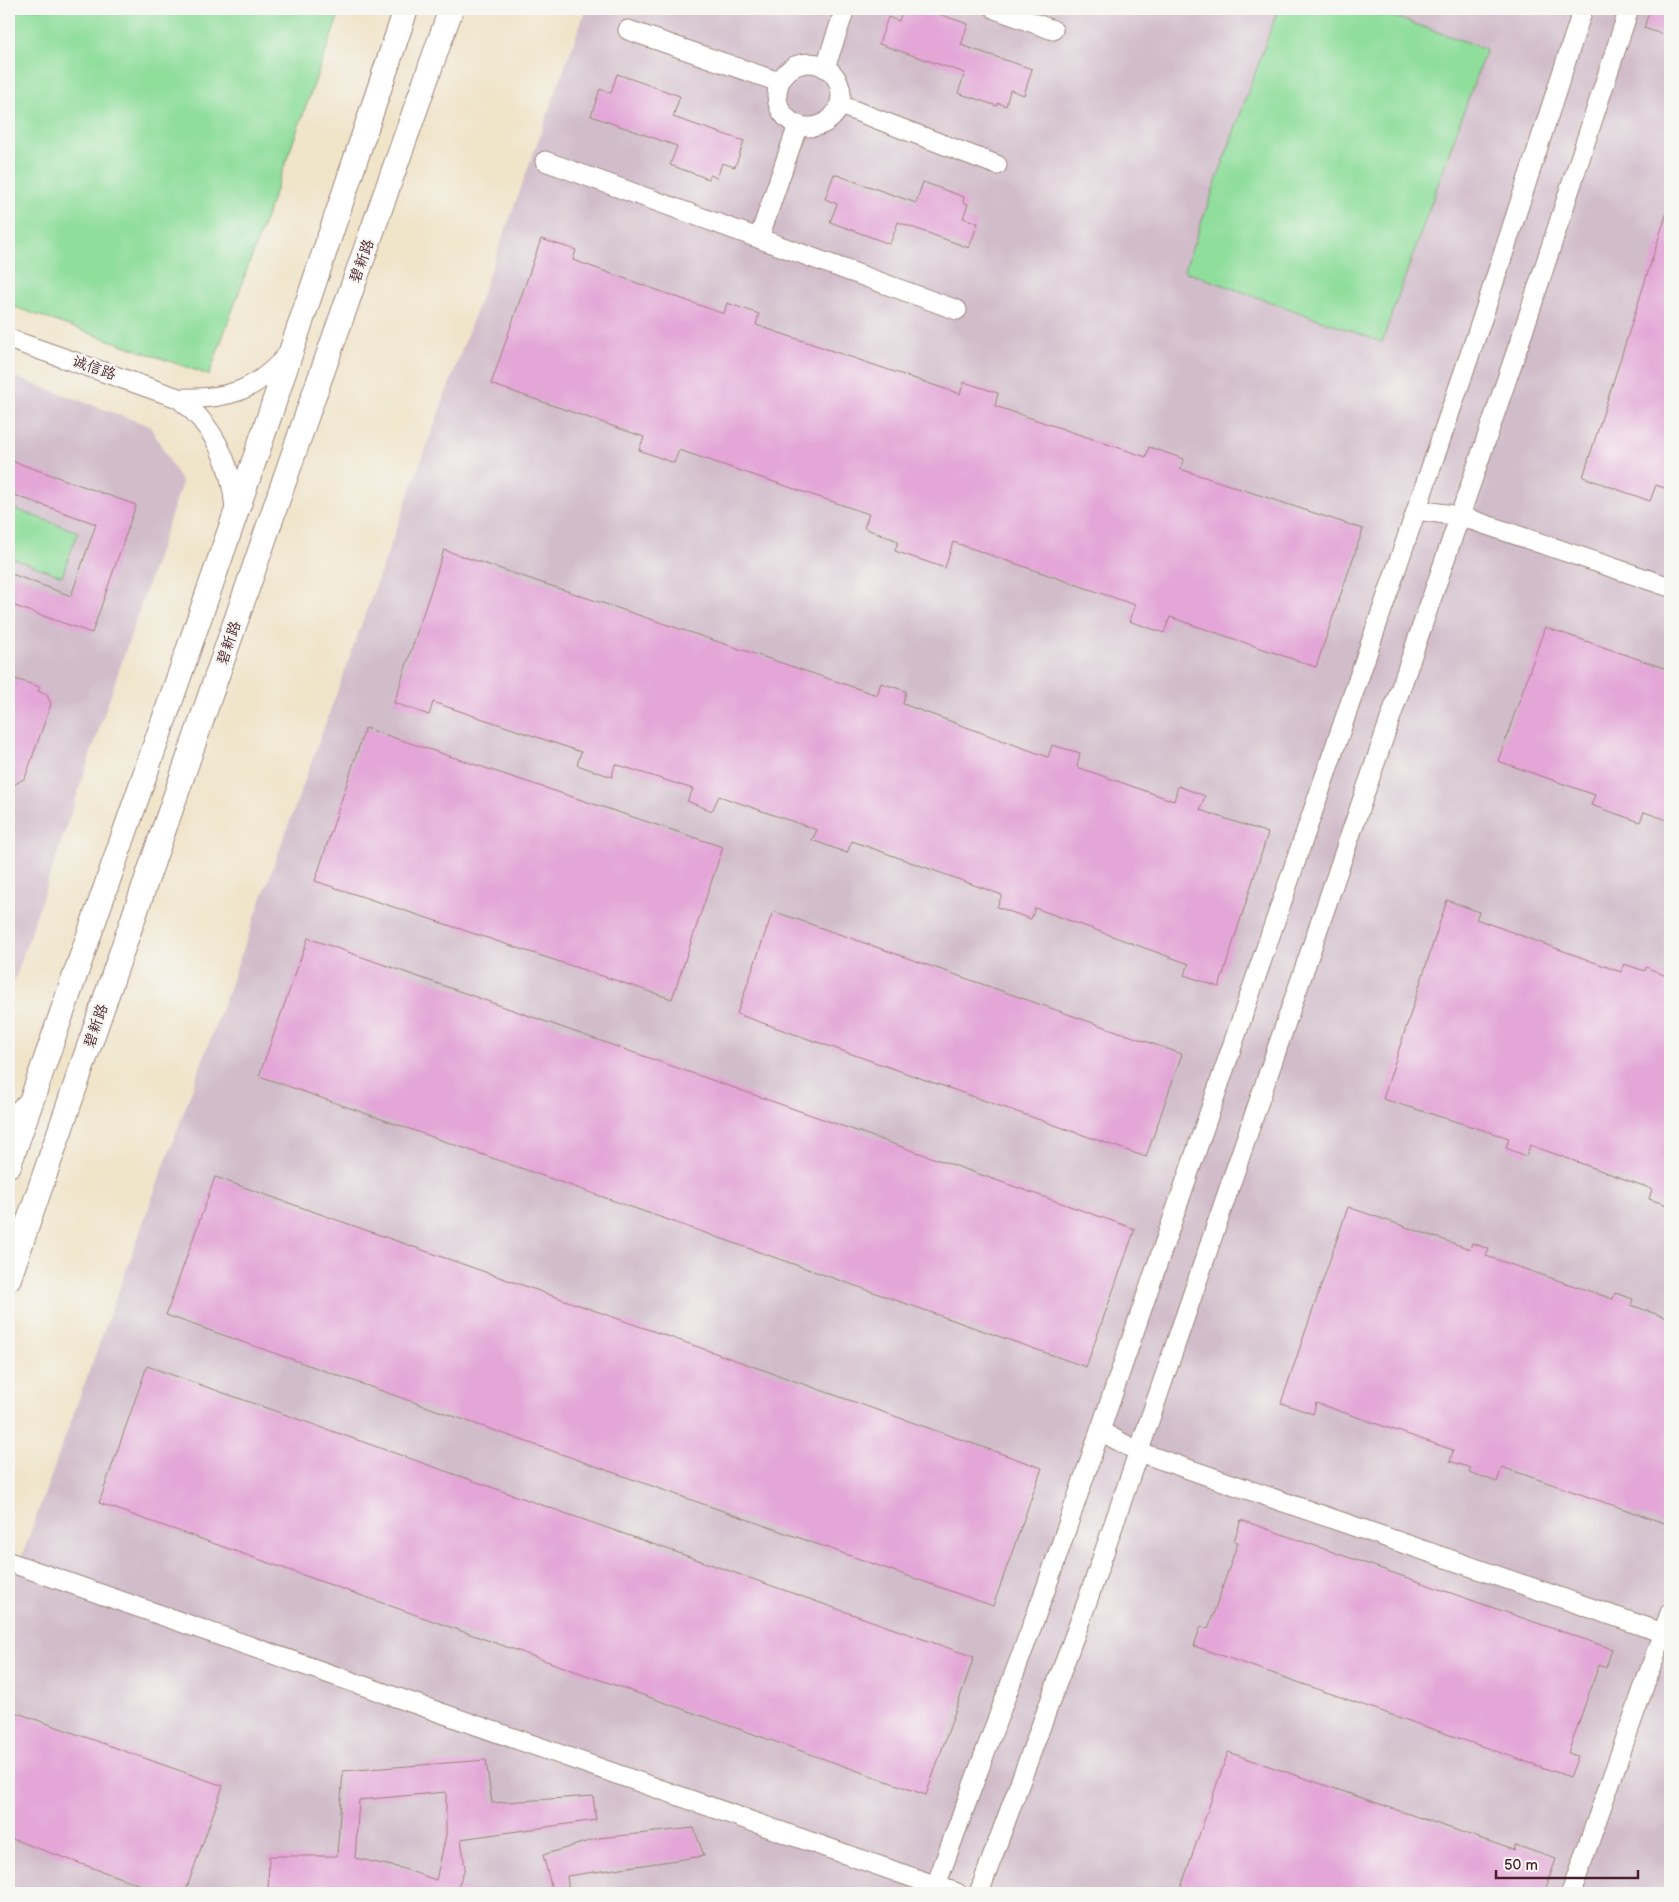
<svg xmlns="http://www.w3.org/2000/svg" width="1679" height="1902" viewBox="0 0 1679 1902" font-family="'Balsamiq Sans','LXGW WenKai TC',sans-serif">
<style>
.industrial{fill:#d1bdca}
.green{fill:#90de9c;stroke:#6d7e64}
.building{fill:#e3a6d7;fill-rule:evenodd}
.lines{fill:none;stroke-linecap:round;stroke-linejoin:round}
.minor-casing{stroke:#9d827a;stroke-width:21}
.major-casing{stroke:#9d827a;stroke-width:26}
.minor{stroke:#fff;stroke-width:19}
.major{stroke:#fff;stroke-width:24}
.labels{text-anchor:middle;dominant-baseline:central;stroke-width:5;stroke-linejoin:round;paint-order:stroke}
.street-label{font-size:15px;fill:#4a1f2b;stroke:#f6f6f2}
</style>
<rect width="100%" height="100%" fill="#f6f6f2"/>
<filter id="ink" filterUnits="userSpaceOnUse"><feTurbulence type="fractalNoise" baseFrequency=".02" numOctaves="2"/><feDisplacementMap in="SourceGraphic" scale="10" xChannelSelector="R" yChannelSelector="G"/><feConvolveMatrix kernelMatrix="1 2 1 2 8 2 1 2 1" color-interpolation-filters="sRGB"/></filter>
<filter id="wash" filterUnits="userSpaceOnUse"><feTurbulence type="fractalNoise" baseFrequency=".0096" numOctaves="4" result="noise"/><feDisplacementMap in="SourceGraphic" scale="20" xChannelSelector="R" yChannelSelector="G"/><feGaussianBlur stdDeviation="1.12" result="paint"/><feColorMatrix in="noise" values="0 0 0 0 0 0 0 0 0 0 0 0 0 0 0 0 0 1.4 0 .05"/><feComposite in="paint" operator="in"/></filter>
<g filter="url(#wash)">
<rect width="100%" height="100%" fill="#f0e4c9"/>
<g class="industrial">
<polygon points="586,9 1670,9 1670,1893 9,1893 9,1591"/>
<polygon points="9,375 150,426 182,483 9,997"/>
</g>
<g class="green">
<polygon points="9,9 341,9 209,375 9,305"/>
<polygon points="1278,9 1372,9 1486,49 1382,342 1184,271"/>
<polygon points="9,507 78,532 62,576 9,557"/>
</g>
<g id="blocks">
<g class="building">
<polygon points="903,9 924,9 968,24 961,45 1032,69 1024,95 1010,90 1006,106 998,103 997,106 958,93 965,73 879,44 888,17 899,21"/>
<polygon points="1650,9 1670,9 1670,37 1644,28"/>
<polygon points="617,74 680,96 673,117 744,141 735,167 722,163 717,178 710,175 709,179 670,165 677,146 591,116 600,89 611,93"/>
<polygon points="834,174 916,203 923,182 964,197 963,202 968,204 963,218 978,223 969,248 898,222 890,244 830,222 837,204 825,199"/>
<polygon points="1667,212 1670,212 1670,490 1656,485 1650,501 1583,477"/>
<polygon points="541,239 576,250 573,260 724,314 727,303 759,314 756,325 960,394 964,382 998,393 995,406 1146,457 1149,447 1184,459 1180,469 1363,529 1316,667 1170,617 1164,633 1129,621 1135,605 953,542 945,568 895,551 898,541 864,528 869,514 679,450 674,463 639,450 644,437 491,384"/>
<polygon points="9,460 136,505 92,633 9,604 9,573 71,596 96,524 9,493"/>
<polygon points="444,550 877,695 881,683 906,691 903,704 1048,757 1052,745 1080,753 1077,767 1174,801 1178,786 1205,796 1200,810 1268,833 1219,987 1184,975 1189,964 1035,908 1031,919 997,907 1002,895 852,841 847,853 812,840 817,830 719,796 712,811 687,801 693,789 615,764 612,777 577,765 581,752 433,702 429,715 394,703"/>
<polygon points="1545,627 1670,670 1670,821 1644,812 1640,822 1591,805 1595,795 1498,761"/>
<polygon points="9,677 40,687 38,691 47,695 51,704 25,778 9,788"/>
<polygon points="365,728 723,847 672,999 315,881"/>
<polygon points="1447,900 1479,912 1476,919 1621,972 1624,964 1645,971 1646,967 1668,977 1665,987 1670,989 1670,1206 1649,1199 1652,1189 1530,1145 1526,1156 1506,1148 1509,1138 1383,1099"/>
<polygon points="773,911 1182,1054 1146,1157 737,1014"/>
<polygon points="308,938 1135,1229 1086,1367 259,1076"/>
<polygon points="215,1177 1042,1468 993,1606 166,1315"/>
<polygon points="1348,1207 1470,1249 1472,1243 1489,1249 1486,1256 1613,1299 1615,1293 1633,1299 1631,1305 1670,1319 1670,1525 1502,1467 1497,1482 1469,1472 1470,1468 1450,1461 1453,1450 1316,1403 1313,1414 1281,1403"/>
<polygon points="147,1366 974,1657 926,1795 99,1503"/>
<polygon points="1241,1520 1612,1649 1606,1668 1599,1665 1568,1753 1578,1756 1570,1777 1194,1646 1201,1626 1208,1629 1238,1542 1234,1541"/>
<polygon points="9,1710 223,1786 185,1893 163,1893 9,1838"/>
<polygon points="1228,1752 1514,1850 1515,1845 1556,1859 1544,1893 1179,1893"/>
<path d="M 486,1760 L 492,1803 L 593,1796 L 596,1820 L 461,1839 L 465,1868 L 458,1887 L 468,1890 L 468,1893 L 268,1893 L 269,1856 L 337,1856 L 343,1771 ZM 446,1792 L 446,1835 L 436,1880 L 401,1868 L 355,1858 L 359,1800 Z"/>
<polygon points="694,1828 704,1856 567,1876 569,1893 553,1893 543,1855 599,1838"/>
</g>
</g>
</g>
<g filter="url(#ink)">
<use href="#blocks" fill-opacity="0" stroke="#9d827a" stroke-width="1"/>
<g class="lines">
<defs>
<g id="minor">
<polyline points="995,9 1053,30"/>
<polyline points="628,30 779,82"/>
<circle cx="809" cy="95" r="32"/>
<polyline points="825,68 845,9"/>
<polyline points="840,105 997,165"/>
<polyline points="545,161 957,310"/>
<polyline points="759,238 798,125"/>
<path d="M 9,339 L 178,398 C 227,400 256,391 288,354"/>
<path d="M 178,398 C 215,426 232,465 235,510"/>
<polyline points="1417,510 1460,516 1670,587"/>
<polyline points="9,1119 32,1098"/>
<polyline points="1100,1431 1139,1452 1663,1633"/>
<polyline points="9,1562 957,1893"/>
<polyline points="933,1893 1046,1588 1482,319 1583,9"/>
<polyline points="979,1893 1087,1602 1523,332 1629,9"/>
<polyline points="1571,1893 1670,1613"/>
</g>
<g id="major">
<polyline points="9,1165 262,438 406,9"/>
<polyline points="9,1278 308,412 451,9"/>
</g>
</defs>
<use href="#minor" class="minor-casing"/>
<use href="#major" class="major-casing"/>
<use href="#minor" class="minor"/>
<use href="#major" class="major"/>
</g>
</g>
<g class="labels">
<g class="street-label">
<text transform="translate(362 261) rotate(-70)">碧新路</text>
<text transform="translate(94 368) rotate(19)">诚信路</text>
<text transform="translate(229 643) rotate(-71)">碧新路</text>
<text transform="translate(96 1026) rotate(-71)">碧新路</text>
</g>
</g>
<rect width="1679" height="1902" fill="none" stroke="#f6f6f2" stroke-width="30"/>
<path d="M1496 1870v8h142v-8" fill="none" stroke="#4a1f2b" stroke-width="2.5"/>
<text x="1504" y="1870" font-size="15" fill="#4a1f2b" stroke="#f6f6f2" stroke-width="4" paint-order="stroke">50 m</text>
</svg>
